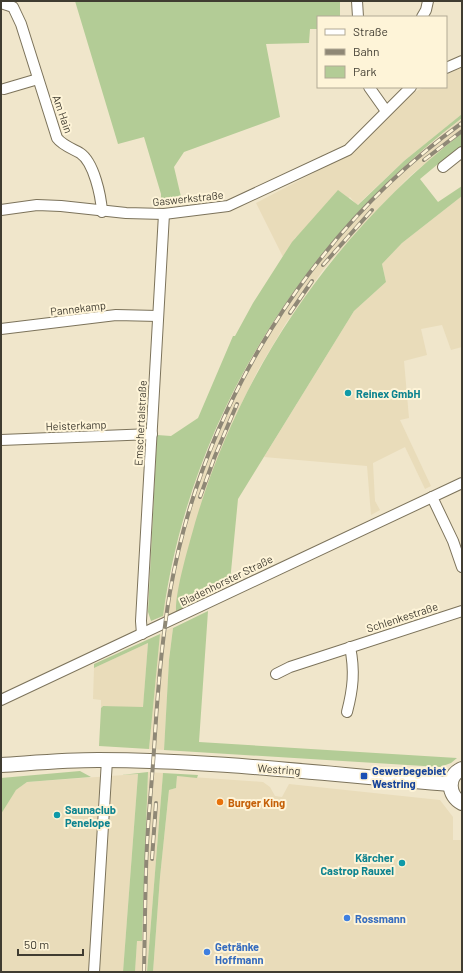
<svg xmlns="http://www.w3.org/2000/svg" width="463" height="973" viewBox="0 0 463 973" font-family="Barlow,sans-serif">
<style>
.built{fill:#e9dcba}
.green{fill:#b3cc96}
.lines{fill:none;stroke-linecap:round;stroke-linejoin:round}
.street-casing{stroke:#7c735b;stroke-width:12}
.secondary-casing{stroke:#7c735b;stroke-width:16}
.street{stroke:#fff;stroke-width:10}
.secondary{stroke:#fff;stroke-width:14}
.rail-casing{stroke:#8f8876;stroke-width:4}
.rail{stroke:#fef4d8;stroke-width:2.5;stroke-dasharray:8;stroke-linecap:butt}
.culture-dot{fill:#0f9aa8;stroke:#fef4d8;stroke-width:1.5}
.transit-dot{fill:#1a4fb4;stroke:#fef4d8;stroke-width:1.5}
.food-dot{fill:#e8710a;stroke:#fef4d8;stroke-width:1.5}
.shop-dot{fill:#3f7fe0;stroke:#fef4d8;stroke-width:1.5}
.labels{text-anchor:middle;dominant-baseline:central;stroke-width:4;stroke-linejoin:round;paint-order:stroke}
.street-label{font-size:11px;fill:#403c31;stroke:#fef4d8}
.culture-label{font-size:11px;font-weight:bold;fill:#0d838f;stroke:#fef4d8;text-anchor:start}
.transit-label{font-size:11px;font-weight:bold;fill:#164399;stroke:#fef4d8;text-anchor:start}
.food-label{font-size:11px;font-weight:bold;fill:#c56008;stroke:#fef4d8;text-anchor:start}
.shop-label{font-size:11px;font-weight:bold;fill:#366cbe;stroke:#fef4d8;text-anchor:start}
</style>
<rect width="100%" height="100%" fill="#f0e6cb"/>
<g class="built">
<polygon points="462,67 462,114 404,161 357,205 350,197 295,238 283,257 256,203 344,157 409,95 424,87 446,87 446,75"/>
<polygon points="462,118 462,133 410,176 356,232 323,270 286,323 258,370 231,425 204,496 184,567 176,612 162,618 179,538 196,481 229,401 257,348 300,282 352,218 406,164"/>
<polygon points="462,196 462,347 451,350 442,325 421,329 427,355 404,361 409,418 400,420 431,486 425,489 405,447 373,463 375,501 380,510 371,515 367,466 264,457 354,311 386,282 382,264 402,243"/>
<polygon points="173,627 169,660 164,750 149,749 159,638 160,634"/>
<polygon points="148,643 143,708 103,706 101,708 101,700 93,699 94,668"/>
<polygon points="148,772 163,773 147,972 135,972 137,940 142,940"/>
<polygon points="138,774 123,972 1,972 1,814 8,800 16,790 27,782"/>
<polygon points="177,776 263,782 270,787 275,796 282,797 289,784 440,800 453,817 453,840 462,840 462,972 153,972 160,877 169,790 176,788"/>
</g>
<g class="green">
<polygon points="75,1 340,1 340,17 318,17 318,29 310,29 309,43 266,44 280,117 184,152 174,167 182,201 161,203 161,194 144,137 118,144"/>
<path d="M 462,114 L 462,118 C 304,239 190,417 163,616 L 151,621 L 148,612 L 157,435 L 171,436 L 198,418 L 233,336 L 235,336 L 253,303 L 292,242 L 338,190 L 358,205 L 404,161 Z"/>
<path d="M 462,133 L 462,147 L 439,165 L 438,164 L 420,179 L 438,202 L 462,186 L 462,196 L 402,243 L 382,264 L 386,282 L 354,311 L 238,499 L 230,582 L 213,591 L 204,599 L 176,612 C 175,591 189,545 195,523 C 241,367 334,233 462,133 Z"/>
<polygon points="208,611 199,742 457,758 451,763 440,767 164,750 169,660 173,628"/>
<polygon points="160,634 149,749 99,746 101,708 103,706 143,707 148,643 94,668 94,664"/>
<polygon points="80,771 91,777 27,782 16,790 1,814 1,778"/>
<polygon points="148,772 142,941 137,941 135,972 123,972 138,774 121,775"/>
<polygon points="163,773 198,775 197,778 177,776 176,788 169,790 160,877 153,972 147,972"/>
</g>
<g class="lines">
<defs>
<g id="street">
<polyline points="357,1 358,17"/>
<path d="M 1,3 L 13,7 L 21,24 L 57,138 C 62,145 73,149 80,153 C 94,162 101,196 102,212"/>
<polyline points="422,17 426,10 428,1"/>
<polyline points="446,68 462,61"/>
<polyline points="369,87 386,111"/>
<polyline points="4,89 38,79"/>
<polyline points="443,167 462,152"/>
<polyline points="1,210 37,205 61,206 126,213 164,214 228,206 348,150 411,87"/>
<polyline points="1,329 116,315 158,316"/>
<polyline points="1,440 152,434"/>
<polyline points="432,497 453,541 462,567"/>
<polyline points="142,634 141,621 164,214"/>
<polyline points="276,674 290,667 462,611"/>
<polyline points="1,700 462,483"/>
<path d="M 347,712 C 353,689 355,671 350,647"/>
<polyline points="94,972 107,760"/>
</g>
<g id="secondary">
<path d="M 1,765 C 33,763 65,760 98,760 C 216,760 333,775 450,784"/>
<path d="M 462,769 C 446,776 448,796 462,803"/>
</g>
</defs>
<use href="#street" class="street-casing"/>
<use href="#secondary" class="secondary-casing"/>
<use href="#street" class="street"/>
<use href="#secondary" class="secondary"/>
<defs>
<g id="rail">
<polyline points="424,160 462,131"/>
<polyline points="323,265 372,210"/>
<polyline points="290,313 312,281"/>
<polyline points="200,497 215,456 237,404"/>
<polyline points="152,859 156,803"/>
<path d="M 144,972 C 145,929 145,886 147,844 C 149,807 153,771 155,734 C 158,687 162,639 170,592 C 202,408 310,232 462,123"/>
</g>
</defs>
<use href="#rail" class="rail-casing"/>
<use href="#rail" class="rail"/>
</g>
<g class="culture-dot">
<circle cx="348" cy="393" r="4"/>
<circle cx="57" cy="815" r="4"/>
<circle cx="402" cy="863" r="4"/>
</g>
<rect class="transit-dot" x="360" y="772" width="8" height="8" rx="2"/>
<circle class="food-dot" cx="220" cy="802" r="4"/>
<g class="shop-dot">
<circle cx="347" cy="918" r="4"/>
<circle cx="207" cy="952" r="4"/>
</g>
<g class="labels">
<g class="street-label">
<text transform="translate(63 114) rotate(71)">Am Hain</text>
<text transform="translate(188 198) rotate(-6)">Gaswerkstraße</text>
<text transform="translate(78 308) rotate(-7)">Pannekamp</text>
<text transform="translate(140 423) rotate(-87)">Emschertalstraße</text>
<text transform="translate(76 425) rotate(-2)">Heisterkamp</text>
<text transform="translate(226 580) rotate(-26)">Bladenhorster Straße</text>
<text transform="translate(402 617) rotate(-18)">Schlenkestraße</text>
<text transform="translate(279 769) rotate(4)">Westring</text>
</g>
<g class="culture-label">
<text x="356" y="393">Reinex GmbH</text>
<text x="65" y="809">Saunaclub<tspan x="65" dy="13">Penelope</tspan></text>
<text x="394" y="857" text-anchor="end">Kärcher<tspan x="394" dy="13">Castrop Rauxel</tspan></text>
</g>
<g class="transit-label">
<text x="372" y="770">Gewerbegebiet<tspan x="372" dy="13">Westring</tspan></text>
</g>
<g class="food-label">
<text x="228" y="802">Burger King</text>
</g>
<g class="shop-label">
<text x="355" y="918">Rossmann</text>
<text x="215" y="946">Getränke<tspan x="215" dy="13">Hoffmann</tspan></text>
</g>
</g>
<rect width="463" height="973" fill="none" stroke="#403c31" stroke-width="4"/>
<rect x="317" y="16" width="130" height="72" fill="#fef4d8" stroke="#b2aa95"/>
<rect x="325" y="29" width="20" height="6" fill="#ffffff" stroke="#b2aa95"/>
<text x="353" y="36" font-size="12" fill="#403c31">Straße</text>
<rect x="325" y="49" width="20" height="6" fill="#8f8876" stroke="#b2aa95"/>
<text x="353" y="56" font-size="12" fill="#403c31">Bahn</text>
<rect x="325" y="66" width="20" height="12" fill="#b3cc96" stroke="#b2aa95"/>
<text x="353" y="76" font-size="12" fill="#403c31">Park</text>
<path d="M18 949v6h65v-6" fill="none" stroke="#403c31" stroke-width="2"/>
<text x="24" y="949" font-size="12" fill="#403c31" stroke="#fef4d8" stroke-width="3" paint-order="stroke">50 m</text>
</svg>
